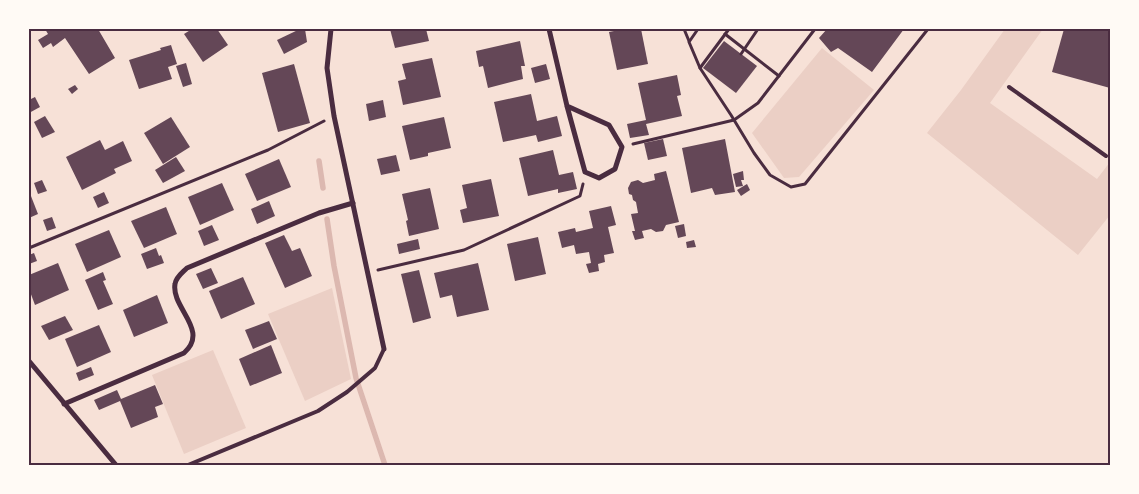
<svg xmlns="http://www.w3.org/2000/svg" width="1139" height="494" viewBox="0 0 1139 494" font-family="Ubuntu,sans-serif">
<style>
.green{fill:#ebcfc5}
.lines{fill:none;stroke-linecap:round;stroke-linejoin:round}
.stream{stroke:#dcb8b0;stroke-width:5.5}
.building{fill:#644757}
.path{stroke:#4a2c40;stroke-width:3}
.service{stroke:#4a2c40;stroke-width:4}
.minor{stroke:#4a2c40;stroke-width:5}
.neatline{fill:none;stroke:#4a2c40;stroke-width:2}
</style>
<rect width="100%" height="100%" fill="#f7e1d7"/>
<g class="green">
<polygon points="1005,29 1043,29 990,103 1097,179 1110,162 1110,215 1078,255 927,133 961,90"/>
<polygon points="822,48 874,90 799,177 784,178 752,133"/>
<polygon points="332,288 351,379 305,401 268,314"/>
<polygon points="213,350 246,428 184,454 152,375"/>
</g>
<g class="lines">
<g class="stream">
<polyline points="319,161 323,188"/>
<polyline points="327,219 334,266 356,378 385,465"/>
</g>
</g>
<g class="building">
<polygon points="45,29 98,29 115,58 89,74 65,38 53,47 51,43 43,48 38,40 48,34"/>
<polygon points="192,29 217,29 228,45 203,62 184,34"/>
<polygon points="300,29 305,29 307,42 284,54 277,40"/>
<polygon points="390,29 426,29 429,41 395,48"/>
<polygon points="624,29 641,29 648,64 617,70 609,32"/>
<polygon points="827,29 904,29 872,72 838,48 831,52 819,38"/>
<polygon points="1064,29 1110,29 1110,88 1052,72"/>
<polygon points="520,41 525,66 521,66 523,79 488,88 483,66 479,67 476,51"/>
<polygon points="724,41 757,66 736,93 703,68"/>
<polygon points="171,45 177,64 168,67 172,79 139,89 129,60 161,50 160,48"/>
<polygon points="432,58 441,97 403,105 398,81 406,79 402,64"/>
<polygon points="186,63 192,84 183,87 176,66"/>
<polygon points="294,64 310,123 278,132 262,73"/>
<polygon points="546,64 550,79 535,83 531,68"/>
<polygon points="677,75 681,95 677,96 682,116 646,124 649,135 630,138 627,124 646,120 638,83"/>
<polygon points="75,85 78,89 72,94 68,89"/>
<polygon points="531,94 537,121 557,116 562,136 538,142 536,135 503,142 494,102"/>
<polygon points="35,97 40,107 29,113 29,100"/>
<polygon points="383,100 386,117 369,121 366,104"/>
<polygon points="45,116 55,132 42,138 34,122"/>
<polygon points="171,117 190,147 163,164 144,133"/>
<polygon points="444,117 451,148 428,153 428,156 410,160 402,126"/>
<polygon points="663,139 667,156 648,160 644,143"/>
<polygon points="725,139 735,192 715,195 712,188 691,193 682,148"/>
<polygon points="100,140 105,150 123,141 132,161 114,169 116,173 82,190 66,157"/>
<polygon points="553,150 559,175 573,172 577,189 558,193 558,189 528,196 519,158"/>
<polygon points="396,155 400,171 381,175 377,159"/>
<polygon points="176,157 185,171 163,183 155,170"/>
<polygon points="279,159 291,187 257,201 245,174"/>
<polygon points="666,171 679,222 666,225 663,231 656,232 651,229 642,231 644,238 635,240 632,231 635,231 631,214 638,213 636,202 633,200 632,195 629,194 628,188 631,182 638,180 643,183 655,180 654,174"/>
<polygon points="743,171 744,180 741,180 743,186 736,187 733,174"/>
<polygon points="491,179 499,216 463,223 460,210 467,208 462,185"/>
<polygon points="42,180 47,191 38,194 34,183"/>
<polygon points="222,183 234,210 200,225 188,197"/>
<polygon points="747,184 750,190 741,196 737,190"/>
<polygon points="430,188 439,229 409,236 406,221 408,220 402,194"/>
<polygon points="29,191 38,214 29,218"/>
<polygon points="104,192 109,203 98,208 93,197"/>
<polygon points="269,201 275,216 257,224 251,209"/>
<polygon points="611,206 616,225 608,227 614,253 604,255 605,262 598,264 599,271 589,273 586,264 591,263 589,252 576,254 574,245 562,248 558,232 575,228 576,232 593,228 589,211"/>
<polygon points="166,207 177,234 144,248 131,221"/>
<polygon points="52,217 56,228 47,231 43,220"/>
<polygon points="684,224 686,236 678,238 675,226"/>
<polygon points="212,225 219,240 204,246 198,231"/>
<polygon points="109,230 121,257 87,272 75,244"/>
<polygon points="284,235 292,251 300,248 312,276 285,288 265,243"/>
<polygon points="538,237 546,274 515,281 507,244"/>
<polygon points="418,239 420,249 399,254 397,244"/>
<polygon points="694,240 696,247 687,248 686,242"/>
<polygon points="156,248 159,256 161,255 164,263 147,269 141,254"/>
<polygon points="34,253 37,261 29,264 29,255"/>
<polygon points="58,263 69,290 35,305 29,289 29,275"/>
<polygon points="478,263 489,310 457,317 452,295 440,298 434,273"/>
<polygon points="211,268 218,283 203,289 196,274"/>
<polygon points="419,270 431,318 413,323 401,274"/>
<polygon points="103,272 106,280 103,281 113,304 98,310 85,280"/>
<polygon points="243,277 255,304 221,319 209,291"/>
<polygon points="157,295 168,323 134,337 123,310"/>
<polygon points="65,316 73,330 49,340 41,326"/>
<polygon points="269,321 277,339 253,349 245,330"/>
<polygon points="99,325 111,352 77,367 65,339"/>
<polygon points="271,345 282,373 250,386 239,359"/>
<polygon points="91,367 94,375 79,381 76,373"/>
<polygon points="155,385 163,404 155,407 158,417 131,428 120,401 99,410 94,400 117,390 121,399"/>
</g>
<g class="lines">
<g class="path">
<polyline points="684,29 689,41"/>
<polyline points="698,29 689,42 700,68"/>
<polyline points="729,29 700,68 731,115 754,153 770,175 791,187 805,184 928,29"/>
<polyline points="725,34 779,76"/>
<polyline points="741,54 758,29"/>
<polyline points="633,144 734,120 758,103 815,29"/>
<polyline points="29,248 268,150 324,121"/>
<polyline points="378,270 464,250 580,196 583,184"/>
</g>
<g class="service">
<polyline points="1009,87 1106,156"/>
<polyline points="188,465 318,411 347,392 375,368 384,349"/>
</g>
<g class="minor">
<polyline points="331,29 327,68 334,116 384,349"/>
<polyline points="549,29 567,106 585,172 599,178 615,169 622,147 609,125 567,106"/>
<polyline points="29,361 116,465"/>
<path d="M 64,404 L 184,353 C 210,330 171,308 175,284 C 176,277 182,273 187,268 L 319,213 L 353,203"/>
</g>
</g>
<rect width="1139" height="494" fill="none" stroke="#fffaf5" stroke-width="60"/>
<rect x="30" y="30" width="1079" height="434" class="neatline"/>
</svg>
